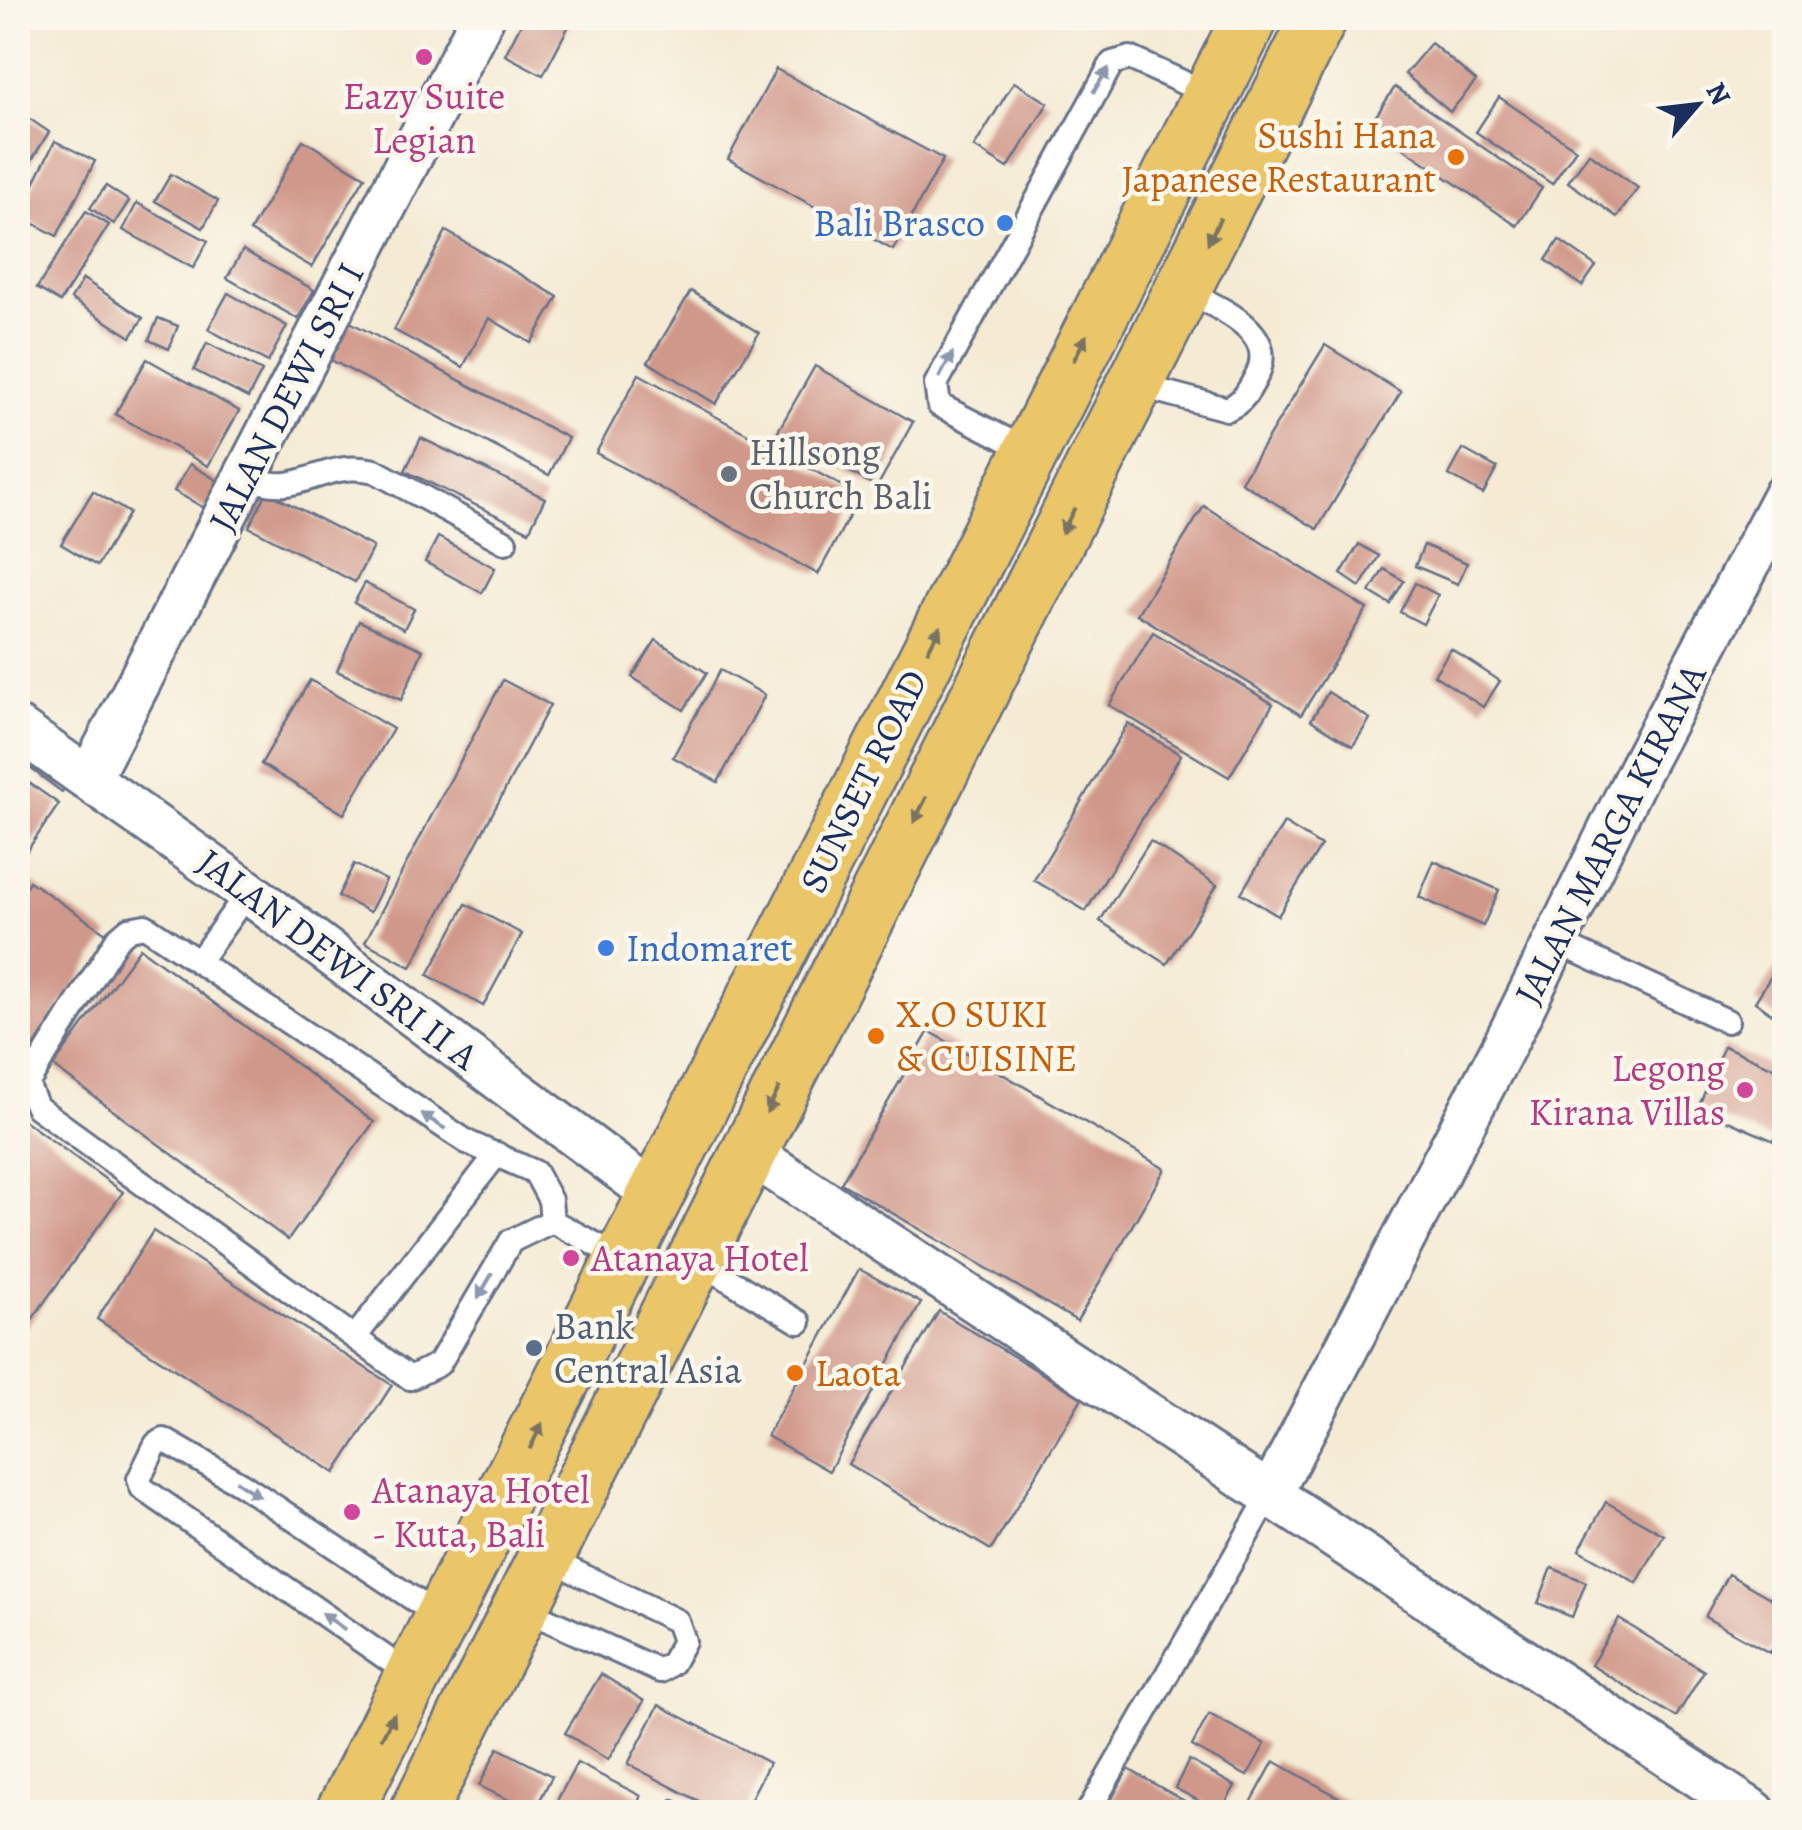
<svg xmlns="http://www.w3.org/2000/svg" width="1802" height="1830" viewBox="0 0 1802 1830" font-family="Alegreya,serif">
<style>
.building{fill:#d0988a}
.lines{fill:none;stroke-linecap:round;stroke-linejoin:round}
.lane-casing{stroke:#677188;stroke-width:28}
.street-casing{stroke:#677188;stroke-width:48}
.highway-casing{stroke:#677188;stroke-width:60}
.lane{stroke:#fff;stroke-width:22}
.street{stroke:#fff;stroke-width:42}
.highway{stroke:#eac669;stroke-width:55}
.oneway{fill:#8d97ae}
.oneway2{fill:#787363}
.hotel-dot{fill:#d1479c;stroke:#fbf7ec;stroke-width:4}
.food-dot{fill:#e8710a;stroke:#fbf7ec;stroke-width:4}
.shop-dot{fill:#3f7fe0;stroke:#fbf7ec;stroke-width:4}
.worship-dot{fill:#6b7280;stroke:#fbf7ec;stroke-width:4}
.service-dot{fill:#5c6f8a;stroke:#fbf7ec;stroke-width:4}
.labels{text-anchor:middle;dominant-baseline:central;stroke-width:9;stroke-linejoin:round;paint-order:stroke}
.hotel-label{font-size:38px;fill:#b23c85;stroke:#fbf7ec;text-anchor:start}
.food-label{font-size:38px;fill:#c56008;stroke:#fbf7ec;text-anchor:start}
.shop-label{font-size:38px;fill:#366cbe;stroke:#fbf7ec;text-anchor:end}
.street-label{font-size:38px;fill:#1b2f5e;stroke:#fbf7ec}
.worship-label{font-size:38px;fill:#5b616d;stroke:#fbf7ec;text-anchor:start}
.service-label{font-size:38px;fill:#4e5e75;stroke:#fbf7ec;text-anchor:start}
</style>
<rect width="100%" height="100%" fill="#fbf7ec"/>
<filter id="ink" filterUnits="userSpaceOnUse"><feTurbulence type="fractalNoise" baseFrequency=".01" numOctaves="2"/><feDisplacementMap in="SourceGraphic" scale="20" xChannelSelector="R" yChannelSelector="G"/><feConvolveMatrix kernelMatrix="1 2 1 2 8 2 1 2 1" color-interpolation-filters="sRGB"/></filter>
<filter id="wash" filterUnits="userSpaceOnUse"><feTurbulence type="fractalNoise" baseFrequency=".0048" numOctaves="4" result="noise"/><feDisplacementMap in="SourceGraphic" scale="40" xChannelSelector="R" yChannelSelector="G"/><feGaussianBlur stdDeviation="2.25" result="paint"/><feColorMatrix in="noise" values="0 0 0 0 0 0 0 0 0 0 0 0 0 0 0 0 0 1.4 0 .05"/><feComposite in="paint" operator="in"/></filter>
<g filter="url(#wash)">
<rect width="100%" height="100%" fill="#f5ebd5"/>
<g id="blocks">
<g class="building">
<polygon points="524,18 573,18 543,75 505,55"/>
<polygon points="1431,43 1476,81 1450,112 1405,74"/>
<polygon points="776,69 943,159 893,250 728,159"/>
<polygon points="1014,82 1048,103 1008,168 974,147"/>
<polygon points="1395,87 1542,188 1517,226 1370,125"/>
<polygon points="1499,97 1576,149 1552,184 1476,132"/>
<polygon points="18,111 49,132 18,182"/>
<polygon points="303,140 365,177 312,267 250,231"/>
<polygon points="55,141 95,161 57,236 18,215"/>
<polygon points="1589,153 1638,188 1617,217 1568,182"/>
<polygon points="171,174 218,201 203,228 155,201"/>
<polygon points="106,186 129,201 114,224 90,208"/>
<polygon points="137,203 208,241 193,268 123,230"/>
<polygon points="86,211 109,225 60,302 37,288"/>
<polygon points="446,231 558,297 531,343 489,318 463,367 394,330"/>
<polygon points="1559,240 1596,266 1582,286 1546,260"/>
<polygon points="243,250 314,290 298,319 227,278"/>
<polygon points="83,279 143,318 131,337 71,299"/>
<polygon points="691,291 759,333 716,404 648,362"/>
<polygon points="228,293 287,326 268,362 208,329"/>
<polygon points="158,318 178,326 169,349 149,340"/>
<polygon points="350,322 568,438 549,475 331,360"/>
<polygon points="207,343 262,371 248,398 194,370"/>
<polygon points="1325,345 1401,392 1317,529 1241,482"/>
<polygon points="147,359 239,411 208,466 115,414"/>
<polygon points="815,366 913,422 877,487 778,431"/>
<polygon points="639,374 860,496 818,574 596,453"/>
<polygon points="421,438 545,498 529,531 405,471"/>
<polygon points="1463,449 1497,468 1483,494 1449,475"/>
<polygon points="190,464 223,484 208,510 174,491"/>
<polygon points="93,491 129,513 97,566 61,544"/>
<polygon points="267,492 373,547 355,582 249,527"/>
<polygon points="1204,506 1367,609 1301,715 1137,614"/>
<polygon points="438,537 495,568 482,593 425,562"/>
<polygon points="1359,544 1379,556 1360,587 1341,574"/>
<polygon points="1424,545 1467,563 1458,584 1415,566"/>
<polygon points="1384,569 1404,581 1390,604 1370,592"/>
<polygon points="365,583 414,609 404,629 354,603"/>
<polygon points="1415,583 1438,595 1423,624 1400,612"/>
<polygon points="359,621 423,650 401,700 337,671"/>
<polygon points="1153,632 1273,704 1229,777 1109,705"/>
<polygon points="656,640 707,673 684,710 632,677"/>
<polygon points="1451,649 1500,681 1483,707 1434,675"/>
<polygon points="720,670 765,695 718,782 673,757"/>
<polygon points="310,680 393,729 344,814 261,764"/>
<polygon points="503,680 550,705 411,967 365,942"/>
<polygon points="1328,692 1370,719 1353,746 1311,720"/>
<polygon points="1128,723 1181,755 1086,911 1034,880"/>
<polygon points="36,751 72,778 62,792 26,765"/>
<polygon points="18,775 59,804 18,864"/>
<polygon points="1284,823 1321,846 1278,916 1241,893"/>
<polygon points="1150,841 1217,885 1167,964 1100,921"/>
<polygon points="1434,861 1499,890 1483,926 1419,897"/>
<polygon points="354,864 386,880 370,912 338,896"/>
<polygon points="29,881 109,935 18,1071 18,899"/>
<polygon points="466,904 522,934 483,1006 428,975"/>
<polygon points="140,948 374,1122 288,1240 53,1066"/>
<polygon points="1784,955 1784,1022 1755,1002"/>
<polygon points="929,1031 1165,1169 1077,1321 841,1183"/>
<polygon points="1724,1046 1784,1072 1784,1116 1774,1141 1698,1108"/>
<polygon points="18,1116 123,1192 18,1339"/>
<polygon points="153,1231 392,1385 335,1473 97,1319"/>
<polygon points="859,1269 921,1303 829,1471 767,1436"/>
<polygon points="939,1311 1082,1398 991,1550 848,1464"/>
<polygon points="1606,1502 1664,1535 1637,1583 1579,1550"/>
<polygon points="1552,1568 1586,1582 1572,1617 1538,1603"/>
<polygon points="1728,1574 1784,1606 1784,1627 1770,1653 1705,1617"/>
<polygon points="1619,1619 1704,1671 1676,1717 1591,1665"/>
<polygon points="601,1674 644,1701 608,1760 565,1733"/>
<polygon points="659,1705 769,1763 744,1812 720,1812 628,1764"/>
<polygon points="1209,1714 1265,1744 1247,1776 1192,1746"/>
<polygon points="498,1748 552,1776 534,1812 479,1786"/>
<polygon points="1189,1760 1235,1786 1220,1812 1175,1788"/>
<polygon points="1274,1761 1365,1812 1246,1812"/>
<polygon points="577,1763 641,1796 632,1812 551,1812"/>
<polygon points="1128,1769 1204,1812 1120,1812 1108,1806"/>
<polygon points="673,1799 696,1812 665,1812"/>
</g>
</g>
</g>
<g filter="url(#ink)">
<use href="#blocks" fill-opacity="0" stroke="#677188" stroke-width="2.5"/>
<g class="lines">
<defs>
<g id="lane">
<path d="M 1137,385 L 1227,409 C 1244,402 1249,390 1257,375 C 1279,329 1216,308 1185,290"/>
<polyline points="1029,451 939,405 936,384 1112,63 1130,58 1208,94"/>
<path d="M 246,476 C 300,502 318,458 375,471 L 505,542"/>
<polyline points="1557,942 1727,1021"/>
<polyline points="199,961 248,892"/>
<polyline points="552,1221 550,1200 535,1172 467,1142 145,926 129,929 117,939 27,1084 37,1107 410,1378 439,1364 511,1241 552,1221 623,1259"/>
<polyline points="694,1259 799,1322"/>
<polyline points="356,1336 497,1154"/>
<polyline points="522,1608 660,1671 672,1663 684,1641 677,1621 546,1558"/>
<polyline points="412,1676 142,1488 139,1479 156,1444 164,1440 241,1484 442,1618"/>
<polyline points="1088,1812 1271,1493"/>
</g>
<g id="street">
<polyline points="18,729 248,892 655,1195"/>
<polyline points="90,777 482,18"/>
<polyline points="747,1151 1754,1812"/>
<polyline points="1271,1493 1507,1040 1640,769 1784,496"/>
</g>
<g id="highway">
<polyline points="344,1812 1250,18"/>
<polyline points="418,1812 1319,18"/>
</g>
</defs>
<use href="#lane" class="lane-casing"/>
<use href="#street" class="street-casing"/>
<use href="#highway" class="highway-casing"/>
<use href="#lane" class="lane"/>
<use href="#street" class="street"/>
<use href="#highway" class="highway"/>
</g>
<defs><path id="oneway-solid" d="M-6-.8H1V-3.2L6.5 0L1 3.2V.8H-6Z" transform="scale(2.5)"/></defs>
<g class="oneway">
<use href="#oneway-solid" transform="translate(1101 80) rotate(-58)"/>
<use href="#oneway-solid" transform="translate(946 365) rotate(-62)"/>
<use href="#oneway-solid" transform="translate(433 1121) rotate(-147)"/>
<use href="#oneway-solid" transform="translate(485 1286) rotate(120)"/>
<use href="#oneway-solid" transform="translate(248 1489) rotate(33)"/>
<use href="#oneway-solid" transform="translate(333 1621) rotate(-145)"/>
</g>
<g class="oneway2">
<use href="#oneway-solid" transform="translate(1214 231) rotate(116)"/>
<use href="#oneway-solid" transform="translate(1080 348) rotate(-63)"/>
<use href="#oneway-solid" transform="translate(1068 521) rotate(117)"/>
<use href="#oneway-solid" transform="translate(934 639) rotate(-63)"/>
<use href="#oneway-solid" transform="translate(920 810) rotate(117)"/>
<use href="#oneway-solid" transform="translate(773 1100) rotate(117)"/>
<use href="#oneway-solid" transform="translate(536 1436) rotate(-64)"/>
<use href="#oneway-solid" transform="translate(388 1726) rotate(-63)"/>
</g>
</g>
<g class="hotel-dot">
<circle cx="424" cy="57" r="10"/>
<circle cx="1745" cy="1090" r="10"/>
<circle cx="571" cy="1258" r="10"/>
<circle cx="352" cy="1512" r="10"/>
</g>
<g class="food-dot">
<circle cx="1456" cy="157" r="10"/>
<circle cx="876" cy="1036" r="10"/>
<circle cx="795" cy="1373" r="10"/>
</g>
<g class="shop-dot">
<circle cx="1005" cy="223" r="10"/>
<circle cx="606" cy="948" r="10"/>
</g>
<circle class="worship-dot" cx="729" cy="474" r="10"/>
<circle class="service-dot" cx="534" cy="1348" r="10"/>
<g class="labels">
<g class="hotel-label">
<text x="424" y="96" text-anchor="middle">Eazy Suite<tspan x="424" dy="44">Legian</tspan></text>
<text x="1725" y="1068" text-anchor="end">Legong<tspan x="1725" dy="44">Kirana Villas</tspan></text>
<text x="591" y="1258">Atanaya Hotel</text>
<text x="372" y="1490">Atanaya Hotel<tspan x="372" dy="44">- Kuta, Bali</tspan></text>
</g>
<g class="food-label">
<text x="1436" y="135" text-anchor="end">Sushi Hana<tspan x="1436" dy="44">Japanese Restaurant</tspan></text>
<text x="896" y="1014">X.O SUKI<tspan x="896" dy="44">&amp; CUISINE</tspan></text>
<text x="815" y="1373">Laota</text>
</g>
<g class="shop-label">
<text x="985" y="223">Bali Brasco</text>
<text x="626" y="948" text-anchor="start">Indomaret</text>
</g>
<g class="street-label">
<text transform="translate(286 397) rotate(-63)">JALAN DEWI SRI I</text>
<text transform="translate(863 781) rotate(-64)">SUNSET ROAD</text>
<text transform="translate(1610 834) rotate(-63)">JALAN MARGA KIRANA</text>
<text transform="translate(338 959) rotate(37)">JALAN DEWI SRI II A</text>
</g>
<g class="worship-label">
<text x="749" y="452">Hillsong<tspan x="749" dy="44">Church Bali</tspan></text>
</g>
<g class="service-label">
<text x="554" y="1326">Bank<tspan x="554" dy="44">Central Asia</tspan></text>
</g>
</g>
<rect width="1802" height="1830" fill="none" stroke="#fbf7ec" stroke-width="60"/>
<g transform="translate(1697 105) rotate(62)" stroke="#fbf7ec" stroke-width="8" paint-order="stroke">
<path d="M0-8L18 38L0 25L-18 38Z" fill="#1b2f5e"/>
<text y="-15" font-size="28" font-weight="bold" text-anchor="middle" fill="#1b2f5e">N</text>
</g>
</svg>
